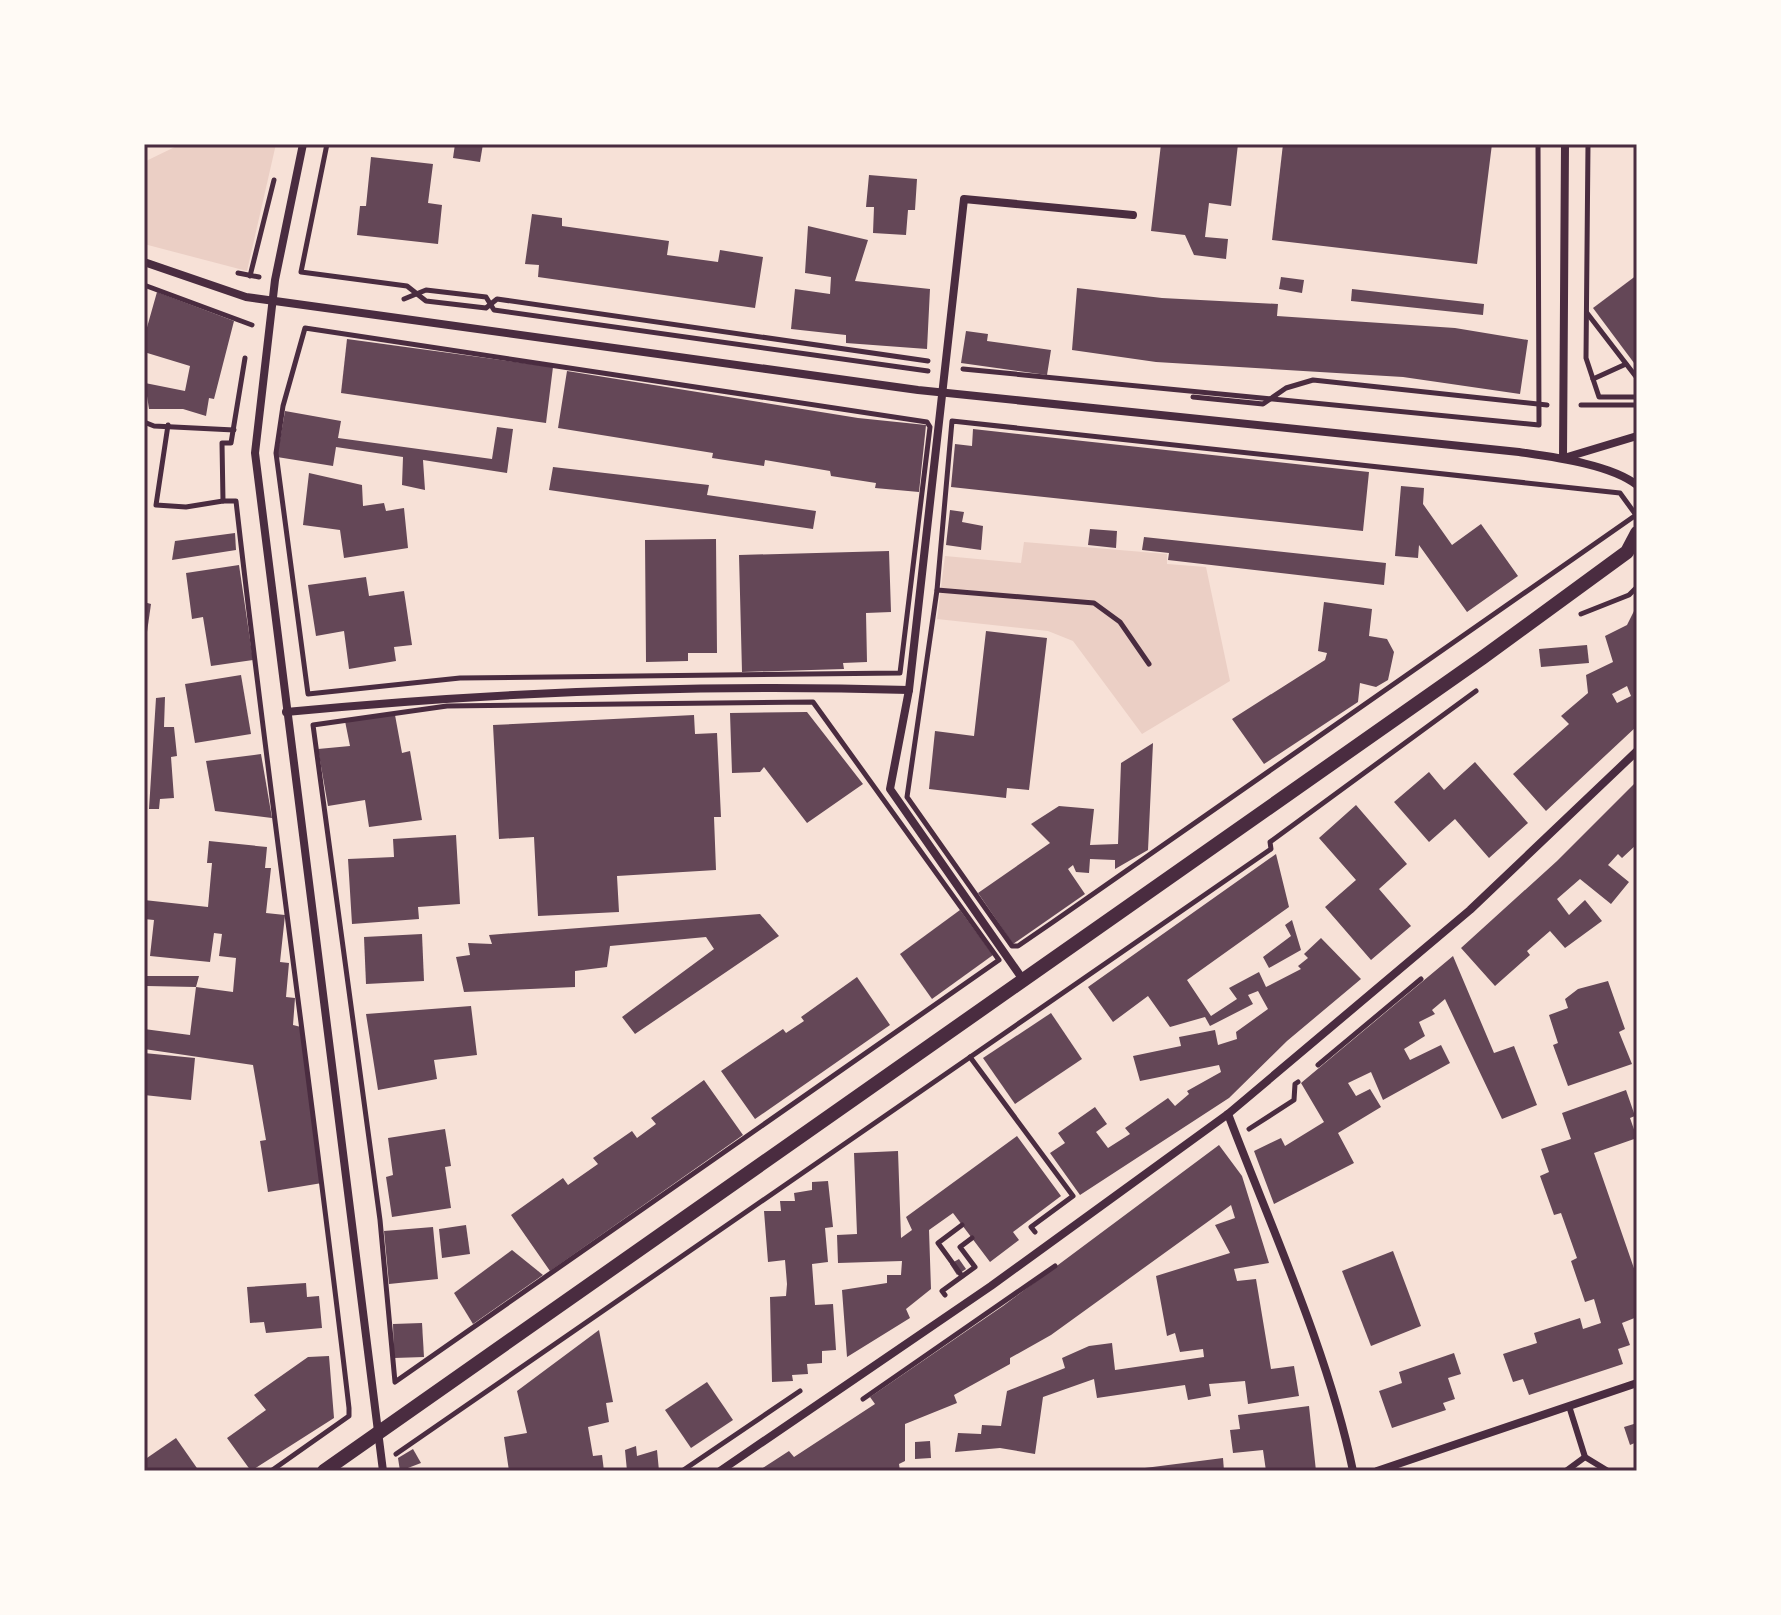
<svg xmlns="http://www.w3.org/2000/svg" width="1781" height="1615" viewBox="0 0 1781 1615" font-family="'Sofia Sans Condensed',sans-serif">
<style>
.green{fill:#ebcfc5}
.building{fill:#644757;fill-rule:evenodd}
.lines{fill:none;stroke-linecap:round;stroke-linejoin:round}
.path{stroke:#4a2c40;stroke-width:5}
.service{stroke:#4a2c40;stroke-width:6}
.minor{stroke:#4a2c40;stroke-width:8}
.tertiary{stroke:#4a2c40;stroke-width:14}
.neatline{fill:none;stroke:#4a2c40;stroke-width:3}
</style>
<rect width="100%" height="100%" fill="#f7e1d7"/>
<g class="green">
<polygon points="181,144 276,144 247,271 144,244 144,162"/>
<polygon points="1024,542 1167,554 1167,564 1206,567 1230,681 1142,734 1073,641 1048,631 937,619 945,556 1021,563"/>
</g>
<g class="building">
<polygon points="455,144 483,144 480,162 453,158"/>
<polygon points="1161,144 1238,144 1231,206 1209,203 1205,237 1228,239 1226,259 1194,255 1185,235 1151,231"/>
<polygon points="1283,144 1492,144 1477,264 1272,240"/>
<polygon points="371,157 433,164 428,203 442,205 438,244 357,235 360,206 366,206"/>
<polygon points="869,175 917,179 915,210 908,210 906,235 873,233 874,207 866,207"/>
<polygon points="532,214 562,218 562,226 669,241 667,255 718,262 720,250 763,257 755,308 538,277 539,265 525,264"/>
<polygon points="808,226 868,240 855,281 930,289 927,349 846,343 846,335 791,329 795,289 830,294 831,277 805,273"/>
<polygon points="1637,275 1637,367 1593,308"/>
<polygon points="1281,277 1304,280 1302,293 1279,289"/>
<polygon points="1077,288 1162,298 1278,304 1277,316 1455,328 1528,340 1520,394 1403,377 1156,362 1072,350"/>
<polygon points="1352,289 1484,304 1483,315 1351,301"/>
<polygon points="157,292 234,321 214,399 209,398 206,416 183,409 149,409 145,383 185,391 190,366 144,352 144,338"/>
<polygon points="966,331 988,334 987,341 1051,350 1047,375 961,363"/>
<polygon points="347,339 553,367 546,423 341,393"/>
<polygon points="567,371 858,418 926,425 919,492 875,488 876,483 831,476 830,471 765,460 764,466 712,458 713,453 558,428"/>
<polygon points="285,411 341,421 338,438 492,459 497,427 513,429 507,473 423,460 425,490 402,485 403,457 336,447 333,466 277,457"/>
<polygon points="973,429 1369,472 1363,531 951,487 955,444 972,446"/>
<polygon points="553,467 709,485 707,495 816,511 813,529 549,490"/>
<polygon points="309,473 362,485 363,506 384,503 386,511 404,508 408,548 344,558 340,530 303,525"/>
<polygon points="1401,486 1424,488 1423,504 1452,545 1481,524 1518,576 1467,612 1419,545 1418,558 1395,556"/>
<polygon points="950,510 964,512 962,522 983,526 981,550 946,545"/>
<polygon points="1090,529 1117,531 1116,548 1088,545"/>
<polygon points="235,533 236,550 172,560 175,541"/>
<polygon points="1144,537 1386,563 1384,585 1168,560 1169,553 1142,550"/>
<polygon points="716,539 717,653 688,653 688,661 646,662 645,540"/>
<polygon points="889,551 891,612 866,613 867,662 843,663 844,669 742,672 739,555"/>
<polygon points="239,565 253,660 211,666 203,617 192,619 186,573"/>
<polygon points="366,577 369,596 404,591 412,645 394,647 396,661 349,669 344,631 316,636 308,585"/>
<polygon points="144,602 151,604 146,639 144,639"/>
<polygon points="1324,602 1372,609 1369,636 1387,639 1394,652 1388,680 1376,687 1360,683 1358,702 1264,764 1232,719 1325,660 1327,653 1318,651"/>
<path d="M 1635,609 L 1637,726 L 1546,811 L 1513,774 L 1569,724 L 1561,716 L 1588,693 L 1586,675 L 1613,662 L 1605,636 L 1627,625 ZM 1627,686 L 1631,696 L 1617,703 L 1612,694 Z"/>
<polygon points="986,631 1047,638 1029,790 1007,788 1006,798 929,789 935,731 974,736"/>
<polygon points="1587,645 1589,663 1541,667 1539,649"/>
<polygon points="241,675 251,734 195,743 185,684"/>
<polygon points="165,697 164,727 174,727 177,756 171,757 174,798 160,799 159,809 149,809 156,698"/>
<polygon points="807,712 863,784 807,823 764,767 760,772 732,773 730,713"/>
<polygon points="395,715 402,753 410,751 422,820 369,827 365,800 328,806 318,749 350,746 345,721"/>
<polygon points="694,715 695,734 717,733 721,817 714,817 716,870 617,876 619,912 538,916 534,837 499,839 493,725"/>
<polygon points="1153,743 1148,850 1115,869 1115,860 1090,859 1089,873 1076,872 1073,865 1068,869 1085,894 1013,944 978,893 1050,843 1031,824 1059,806 1094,809 1090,845 1118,844 1121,763"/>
<polygon points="261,754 272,818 215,811 206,761"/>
<polygon points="1475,762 1528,823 1489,858 1455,819 1429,842 1394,802 1429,772 1444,790"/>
<polygon points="1637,781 1637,844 1622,858 1618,854 1608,865 1629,882 1611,904 1580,879 1557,899 1569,915 1585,900 1602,921 1565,948 1550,931 1527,951 1530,955 1495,986 1461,948 1557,861"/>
<polygon points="1356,805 1407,864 1379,889 1411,926 1371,960 1325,907 1356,880 1319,838"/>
<polygon points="456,835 460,904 418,907 419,919 352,924 348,859 394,857 393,839"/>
<polygon points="209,841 267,847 265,868 271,868 266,913 285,915 280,962 289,963 286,997 295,998 293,1025 301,1027 322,1183 268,1192 260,1141 266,1140 253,1065 144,1049 144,1029 190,1035 196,987 147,986 144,998 144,976 199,976 196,987 233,992 236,958 219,956 222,934 214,933 210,962 150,956 154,920 144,919 144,900 208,907 212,863 207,863"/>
<polygon points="1276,854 1289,907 1187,980 1211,1016 1237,999 1229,988 1259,972 1266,987 1301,969 1298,966 1308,958 1304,954 1321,938 1361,979 1287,1041 1229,1098 1080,1195 1050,1153 1065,1143 1058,1133 1095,1107 1107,1124 1096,1132 1108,1148 1130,1134 1125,1128 1168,1098 1175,1106 1189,1094 1187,1091 1221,1072 1219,1065 1140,1081 1133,1056 1181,1046 1179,1037 1215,1030 1218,1045 1237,1039 1236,1032 1268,1009 1258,991 1248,995 1253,1004 1210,1026 1205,1017 1170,1027 1148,996 1113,1022 1088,987"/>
<polygon points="960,910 993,955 932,999 900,954"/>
<polygon points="760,914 779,936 635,1034 622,1017 714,949 706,937 610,946 607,967 575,971 575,987 464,992 456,957 470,955 468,943 492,944 489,935"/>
<polygon points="1292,920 1301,950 1269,968 1263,957 1291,936 1285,925"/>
<polygon points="422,934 424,981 366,984 364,937"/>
<polygon points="1453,956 1494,1053 1514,1046 1537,1105 1502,1119 1445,999 1432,1010 1435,1014 1419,1022 1425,1036 1404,1049 1410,1060 1441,1045 1450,1063 1383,1100 1371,1072 1348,1083 1356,1096 1370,1089 1381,1107 1338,1133 1354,1163 1274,1204 1254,1151 1281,1138 1285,1146 1324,1122 1301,1083"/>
<polygon points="857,977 890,1025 755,1119 721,1071 783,1029 786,1033 804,1021 801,1017"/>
<polygon points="1608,981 1625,1029 1619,1032 1632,1064 1568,1086 1553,1045 1558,1043 1549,1015 1568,1008 1565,999 1578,989"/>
<polygon points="471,1006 477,1055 434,1060 437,1079 378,1090 366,1014"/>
<polygon points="1051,1013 1082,1059 1015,1104 983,1058"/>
<polygon points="144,1053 195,1058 191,1100 144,1095"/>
<polygon points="704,1080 743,1135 550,1271 511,1215 563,1178 568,1185 598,1164 593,1158 632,1131 637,1138 656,1124 651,1118"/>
<polygon points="1626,1090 1635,1116 1630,1118 1637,1138 1594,1153 1637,1277 1637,1317 1622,1323 1630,1345 1618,1349 1623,1364 1529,1395 1523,1379 1513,1382 1503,1354 1537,1343 1534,1333 1580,1318 1583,1329 1601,1323 1594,1299 1585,1302 1571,1261 1577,1258 1561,1213 1554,1215 1540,1176 1549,1172 1541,1149 1571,1139 1562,1113"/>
<polygon points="445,1129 451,1166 445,1167 451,1208 392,1217 386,1177 393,1175 388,1138"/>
<polygon points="1017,1136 1061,1196 1013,1232 1019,1240 990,1262 953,1213 929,1230 931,1289 906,1309 910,1318 847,1357 842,1290 887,1283 887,1275 901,1275 902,1261 838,1263 837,1235 857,1234 854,1153 898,1151 901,1238 912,1230 906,1217"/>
<polygon points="1219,1145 1242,1176 1269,1263 1234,1269 1237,1281 1256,1279 1271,1369 1294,1366 1299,1396 1248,1404 1245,1381 1209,1384 1211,1396 1188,1400 1185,1385 1097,1398 1094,1379 1043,1397 1035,1454 1000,1448 955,1452 958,1433 981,1434 982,1425 1001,1426 1007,1391 1065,1368 1062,1358 1089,1346 1112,1343 1115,1370 1204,1357 1203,1349 1180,1352 1175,1333 1167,1336 1156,1276 1230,1253 1215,1225 1235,1218 1231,1205 1051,1335 1010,1358 1010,1364 954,1395 957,1403 905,1424 905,1461 899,1464 900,1471 758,1471 789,1451 794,1457 875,1404 870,1397 1003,1306"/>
<polygon points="828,1181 833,1227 825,1228 828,1262 812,1264 815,1305 833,1304 836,1350 822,1351 822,1363 807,1364 808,1374 792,1375 793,1381 772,1382 770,1297 786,1296 787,1284 785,1260 768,1262 764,1211 781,1211 780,1201 795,1201 794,1193 812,1190 812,1182"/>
<polygon points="466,1225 470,1254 442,1258 439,1229"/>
<polygon points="433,1227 438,1279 389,1284 384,1231"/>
<polygon points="512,1250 543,1275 473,1324 454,1293"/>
<polygon points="1393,1251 1421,1326 1371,1346 1342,1271"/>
<polygon points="959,1259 966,1269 957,1275 950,1264"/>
<polygon points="306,1283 307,1297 319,1296 322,1328 266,1333 264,1322 250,1323 247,1287"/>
<polygon points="422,1323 424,1357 394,1358 393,1324"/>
<polygon points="599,1330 613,1402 606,1403 609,1422 588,1427 593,1456 602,1455 604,1471 509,1471 504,1437 527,1433 517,1391"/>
<polygon points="1454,1353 1461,1374 1448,1378 1455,1399 1443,1403 1446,1410 1392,1428 1379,1391 1402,1383 1399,1372"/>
<polygon points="329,1356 334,1418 251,1471 227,1438 266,1410 254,1395 308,1357"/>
<polygon points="707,1382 733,1420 691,1448 665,1410"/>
<polygon points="1309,1406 1316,1471 1266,1471 1263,1450 1233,1453 1230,1430 1240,1429 1238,1415"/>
<polygon points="1637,1423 1637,1442 1630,1445 1624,1427"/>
<polygon points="176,1438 199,1471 144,1471 144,1460"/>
<polygon points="930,1441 931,1458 915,1459 915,1442"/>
<polygon points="636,1446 637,1456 657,1450 659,1471 627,1471 625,1450"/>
<polygon points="413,1449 421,1463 400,1471 398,1458"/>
<polygon points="1223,1458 1224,1471 1137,1471 1137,1469"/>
</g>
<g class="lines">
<g class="path">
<polyline points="327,144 301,272 407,286 426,301 486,308 497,299 928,361"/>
<polyline points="1588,144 1586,358 1599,397 1637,397"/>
<polyline points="238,273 259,277"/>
<polyline points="250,276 274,180"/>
<polyline points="144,285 252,325"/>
<polyline points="404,299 426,290 486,297 494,310 928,371"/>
<polyline points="1587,313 1637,378"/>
<polygon points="305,328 927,422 930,427 900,673 460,678 308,694 276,453 283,406"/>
<path d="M 245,358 L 231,443 L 222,443 L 223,501 L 236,501 C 270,803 314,1105 349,1408 L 349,1416 L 271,1471"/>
<polyline points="963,369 1539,425 1538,144"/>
<polyline points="1593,379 1626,364"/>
<polyline points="1193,397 1263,404 1286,388 1313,380 1547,405"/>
<polyline points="1581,405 1637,405"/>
<polygon points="952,421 1620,493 1636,515 1053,922 1018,946 1012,946 907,797 937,590"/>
<polyline points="144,422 154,426 234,430"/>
<polyline points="168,425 156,505 186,507 223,501"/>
<polyline points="937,590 1094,603 1120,622 1149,664"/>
<polyline points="1581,614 1629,595 1637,587"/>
<polygon points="813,702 999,960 395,1382 380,1220 313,725 447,706"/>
<polyline points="1637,946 1637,1026"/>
<polyline points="970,1057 1073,1196 1031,1227 1035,1232"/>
<polyline points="1318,1065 1421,979"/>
<polyline points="1249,1129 1294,1100 1295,1084 1298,1082"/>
<polyline points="962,1225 938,1243 962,1276"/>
<polyline points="945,1295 942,1291 975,1267 960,1247 972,1238"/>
<polyline points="863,1399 1055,1266"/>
<polyline points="396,1454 1271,849 1270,842 1476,691"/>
<polyline points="682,1471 800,1391"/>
</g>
<g class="service">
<polyline points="1569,1406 1585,1457 1608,1471"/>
<polyline points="1566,1471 1585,1457"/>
</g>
<g class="minor">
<polyline points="303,144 275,280 255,453 383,1471"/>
<path d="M 144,262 L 246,297 L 918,390 L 1519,452 C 1553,457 1610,464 1637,485"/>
<polyline points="1563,458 1565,144"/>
<polyline points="1564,458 1637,436"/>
<path d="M 286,712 C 493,692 701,684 909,690"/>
<polyline points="1024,981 890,789 909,690 964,199 1133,215"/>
<path d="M 1228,1114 C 1271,1227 1329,1354 1353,1471"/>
<polyline points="720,1471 991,1286 1228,1114 1470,910 1637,751"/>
<polyline points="1377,1471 1637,1383"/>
</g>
<polyline class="tertiary" points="324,1471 1482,658 1627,552 1637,533"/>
</g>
<rect width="1781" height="1615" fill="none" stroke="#fffaf5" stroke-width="292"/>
<rect x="146" y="146" width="1489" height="1323" class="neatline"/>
</svg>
